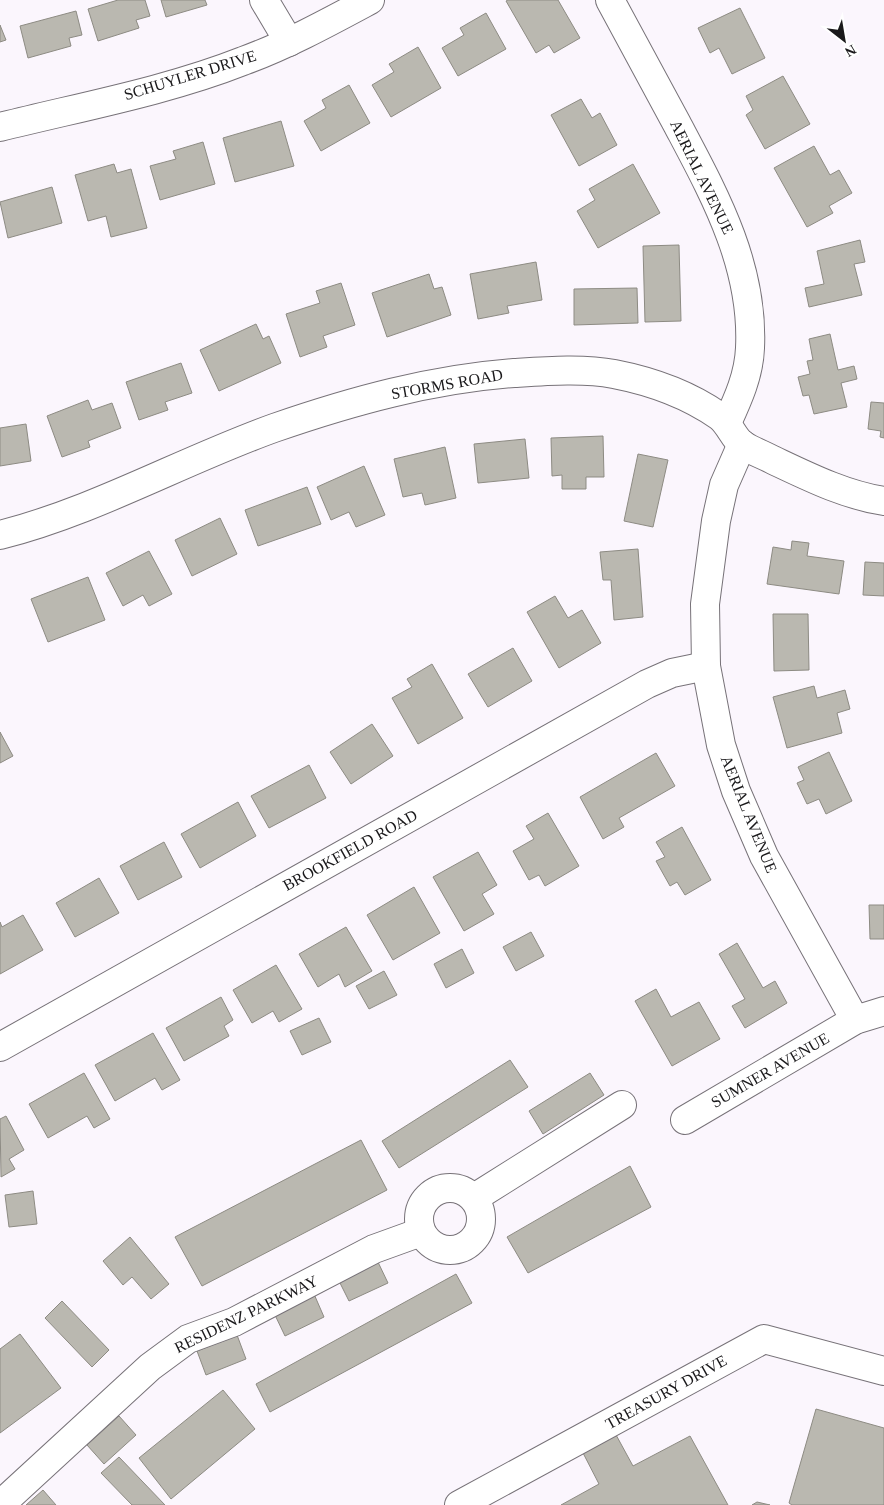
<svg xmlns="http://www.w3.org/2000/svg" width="884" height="1505" viewBox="0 0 884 1505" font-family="Georgia,serif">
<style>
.building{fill:#bab8b0;stroke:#8d8b83}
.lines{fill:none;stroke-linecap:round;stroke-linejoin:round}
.minor-casing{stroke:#777278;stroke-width:30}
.minor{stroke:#fff;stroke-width:28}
.labels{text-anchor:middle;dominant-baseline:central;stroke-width:4;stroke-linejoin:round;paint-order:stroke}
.street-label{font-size:16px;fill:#1a191b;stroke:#fff}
</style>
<rect width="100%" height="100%" fill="#fbf6fd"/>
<g class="building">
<polygon points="118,0 145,0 150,16 136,20 139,28 98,41 88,9"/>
<polygon points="161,0 205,0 207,5 166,17"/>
<polygon points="508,0 558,0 580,38 554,53 549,45 536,53 506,1"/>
<polygon points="740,8 765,58 732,74 719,48 710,53 698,28"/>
<polygon points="76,11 82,35 69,38 71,46 28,58 20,26"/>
<polygon points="486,13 506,49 458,76 442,48 464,35 460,28"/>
<polygon points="0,25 6,40 0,42"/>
<polygon points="418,47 441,88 391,117 372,85 394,72 389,64"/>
<polygon points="783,76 810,124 765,149 746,115 753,110 746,96"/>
<polygon points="349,85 370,123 321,151 304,121 326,108 322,100"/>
<polygon points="581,99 592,118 600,113 617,145 579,166 551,115"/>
<polygon points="281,121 294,166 235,182 223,138"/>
<polygon points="203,142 215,184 160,200 150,166 176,159 173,151"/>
<polygon points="814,146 830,175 839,170 852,193 829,206 833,213 807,227 774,168"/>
<polygon points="114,164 117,173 131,169 147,228 111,237 106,216 88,221 75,175"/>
<polygon points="633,164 660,213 598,248 577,211 595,200 589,189"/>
<polygon points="52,187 62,223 8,238 0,202"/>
<polygon points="860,240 865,262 854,264 862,295 809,307 805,288 824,284 817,251"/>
<polygon points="679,245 681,321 645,322 643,246"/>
<polygon points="536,262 542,300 507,306 509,313 478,319 470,274"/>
<polygon points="429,274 434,289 442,287 451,315 387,337 372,293"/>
<polygon points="341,283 355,325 323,336 327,347 300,357 286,314 320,303 316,291"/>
<polygon points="637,288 638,323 574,325 574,289"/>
<polygon points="256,324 263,339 269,336 281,363 219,391 200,350"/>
<polygon points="830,334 838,370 854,366 857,379 841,383 847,407 814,414 809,395 803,396 798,377 810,374 807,361 813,360 809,339"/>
<polygon points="181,363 192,393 165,402 168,410 139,420 126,382"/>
<polygon points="88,400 92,410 112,403 121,428 88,441 90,447 62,457 47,416"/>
<polygon points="871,402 884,403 884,438 880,437 881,431 868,429"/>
<polygon points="26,424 31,461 0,466 0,428"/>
<polygon points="603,436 604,477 586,477 586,489 562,489 562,475 552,476 551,438"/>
<polygon points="525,439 529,478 478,483 474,444"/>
<polygon points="445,447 456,498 425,505 422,493 403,497 394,459"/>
<polygon points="638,454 668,460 653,527 624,521"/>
<polygon points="364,466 385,515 356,527 349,512 331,520 317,487"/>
<polygon points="307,487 321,524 258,546 245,510"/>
<polygon points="220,518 237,554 192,576 175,540"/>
<polygon points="792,541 809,543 807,556 844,561 839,594 767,584 773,547 791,550"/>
<polygon points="638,549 643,617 614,620 611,580 603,580 600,552"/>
<polygon points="149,551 172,594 149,606 143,595 123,606 106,573"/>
<polygon points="865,562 884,563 884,596 863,595"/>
<polygon points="88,577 105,620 48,642 31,599"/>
<polygon points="555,596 568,618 582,610 601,643 559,668 527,612"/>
<polygon points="773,614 808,614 809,670 774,671"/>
<polygon points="513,648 532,681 488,707 468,674"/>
<polygon points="432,664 463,718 418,744 392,698 412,687 407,679"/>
<polygon points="814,686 817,698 845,690 850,709 837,713 842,733 787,748 773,697"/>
<polygon points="372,724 393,756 351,784 330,752"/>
<polygon points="0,732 13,756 0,763"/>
<polygon points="829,752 852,801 826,814 819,799 807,804 797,783 804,780 798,767"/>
<polygon points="656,753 675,786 619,818 624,827 603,839 580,797"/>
<polygon points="309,765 326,798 269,828 251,796"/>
<polygon points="238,802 256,836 200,868 181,834"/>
<polygon points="548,813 579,866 545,886 539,875 529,880 513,851 534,839 526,826"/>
<polygon points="682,827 711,880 685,895 677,882 670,886 656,861 665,857 656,842"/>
<polygon points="164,842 182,877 138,900 120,866"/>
<polygon points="478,852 497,885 482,894 494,914 464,931 433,877"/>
<polygon points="99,878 119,913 75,937 56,903"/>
<polygon points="414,887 440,933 393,960 367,915"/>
<polygon points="869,905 884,905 884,939 870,939"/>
<polygon points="23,915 43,950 0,974 0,922 2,927"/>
<polygon points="346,927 372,971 345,987 339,974 318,987 299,954"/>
<polygon points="531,932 544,956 516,971 503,947"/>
<polygon points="737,943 763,988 775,981 787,1003 745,1028 732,1006 745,999 719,954"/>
<polygon points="462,949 474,973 446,988 434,964"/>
<polygon points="276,965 302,1009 279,1022 273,1011 252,1023 233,990"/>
<polygon points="384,971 397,995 369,1009 356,986"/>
<polygon points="656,989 671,1017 699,1002 720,1039 672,1066 635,1001"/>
<polygon points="221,997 233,1020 224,1026 229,1036 184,1061 166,1028"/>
<polygon points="319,1018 331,1042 302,1055 290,1031"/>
<polygon points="153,1033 180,1080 162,1090 155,1078 115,1101 95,1065"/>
<polygon points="510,1060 528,1087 399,1168 382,1141"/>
<polygon points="84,1073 110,1119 94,1128 87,1116 48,1138 29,1104"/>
<polygon points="590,1073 604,1095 543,1134 529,1111"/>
<polygon points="6,1116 24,1150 9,1159 15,1169 1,1177 0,1119"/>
<polygon points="361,1140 387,1190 202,1286 175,1237"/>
<polygon points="630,1166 651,1207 528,1273 507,1237"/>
<polygon points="33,1191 37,1224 9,1227 5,1195"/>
<polygon points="130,1237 169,1284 151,1299 132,1277 123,1285 103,1261"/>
<polygon points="377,1260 388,1283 349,1301 338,1279"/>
<polygon points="456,1274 472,1303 270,1412 256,1384"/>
<polygon points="314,1294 324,1317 285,1336 274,1313"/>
<polygon points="62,1301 109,1350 92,1367 45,1318"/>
<polygon points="20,1334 61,1388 0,1433 0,1349"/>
<polygon points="237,1335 246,1359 206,1375 197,1351"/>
<polygon points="223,1390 255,1429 171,1499 139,1458"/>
<polygon points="816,1409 884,1428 884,1505 792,1505 789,1503"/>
<polygon points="119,1416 136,1435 104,1464 87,1445"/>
<polygon points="615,1433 633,1466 690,1436 728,1505 561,1505 599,1484 582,1451"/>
<polygon points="119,1457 165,1505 132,1505 101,1473"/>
<polygon points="43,1490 56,1505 26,1505"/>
<polygon points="757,1502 770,1505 752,1505"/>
</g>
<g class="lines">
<defs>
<g id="minor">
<polyline points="264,0 289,42"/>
<path d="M 610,0 C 632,41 654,82 677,124 C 714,194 754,265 750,348 C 749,375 738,399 727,423"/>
<path d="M 0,127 C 80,107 167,91 243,61 C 287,45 329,22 370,0"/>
<polyline points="742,444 724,485 716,521 705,604 706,666 721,745 736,791 764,856 855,1020"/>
<path d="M 0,535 C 95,511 182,461 274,428 C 352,401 432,379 514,373 C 545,371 584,368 614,374 C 650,381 689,395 719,416 C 730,424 733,438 743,445 C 752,451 764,455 773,460 C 809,477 845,495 884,501"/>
<polyline points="0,1047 647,684 672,673 706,666"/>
<polyline points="685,1120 855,1020 884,1011"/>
<circle cx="450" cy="1219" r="31"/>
<polyline points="474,1198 622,1105"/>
<polyline points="0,1505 150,1367 188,1339 234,1322 374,1249 421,1232"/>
<polyline points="459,1505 764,1339 884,1371"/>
</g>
</defs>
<use href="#minor" class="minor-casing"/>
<use href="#minor" class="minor"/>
</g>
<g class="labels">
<g class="street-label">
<text transform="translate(190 75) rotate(-17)">SCHUYLER DRIVE</text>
<text transform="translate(702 177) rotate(64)">AERIAL AVENUE</text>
<text transform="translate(447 384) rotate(-10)">STORMS ROAD</text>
<text transform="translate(749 814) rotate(68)">AERIAL AVENUE</text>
<text transform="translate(350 850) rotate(-29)">BROOKFIELD ROAD</text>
<text transform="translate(770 1070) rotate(-30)">SUMNER AVENUE</text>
<text transform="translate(246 1314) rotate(-26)">RESIDENZ PARKWAY</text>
<text transform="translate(666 1392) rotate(-29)">TREASURY DRIVE</text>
</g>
</g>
<g transform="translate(844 40) rotate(149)" stroke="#ffffff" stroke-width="4" paint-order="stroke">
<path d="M0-4L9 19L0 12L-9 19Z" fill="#1a191b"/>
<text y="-8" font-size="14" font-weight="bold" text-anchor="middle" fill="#1a191b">N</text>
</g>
</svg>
